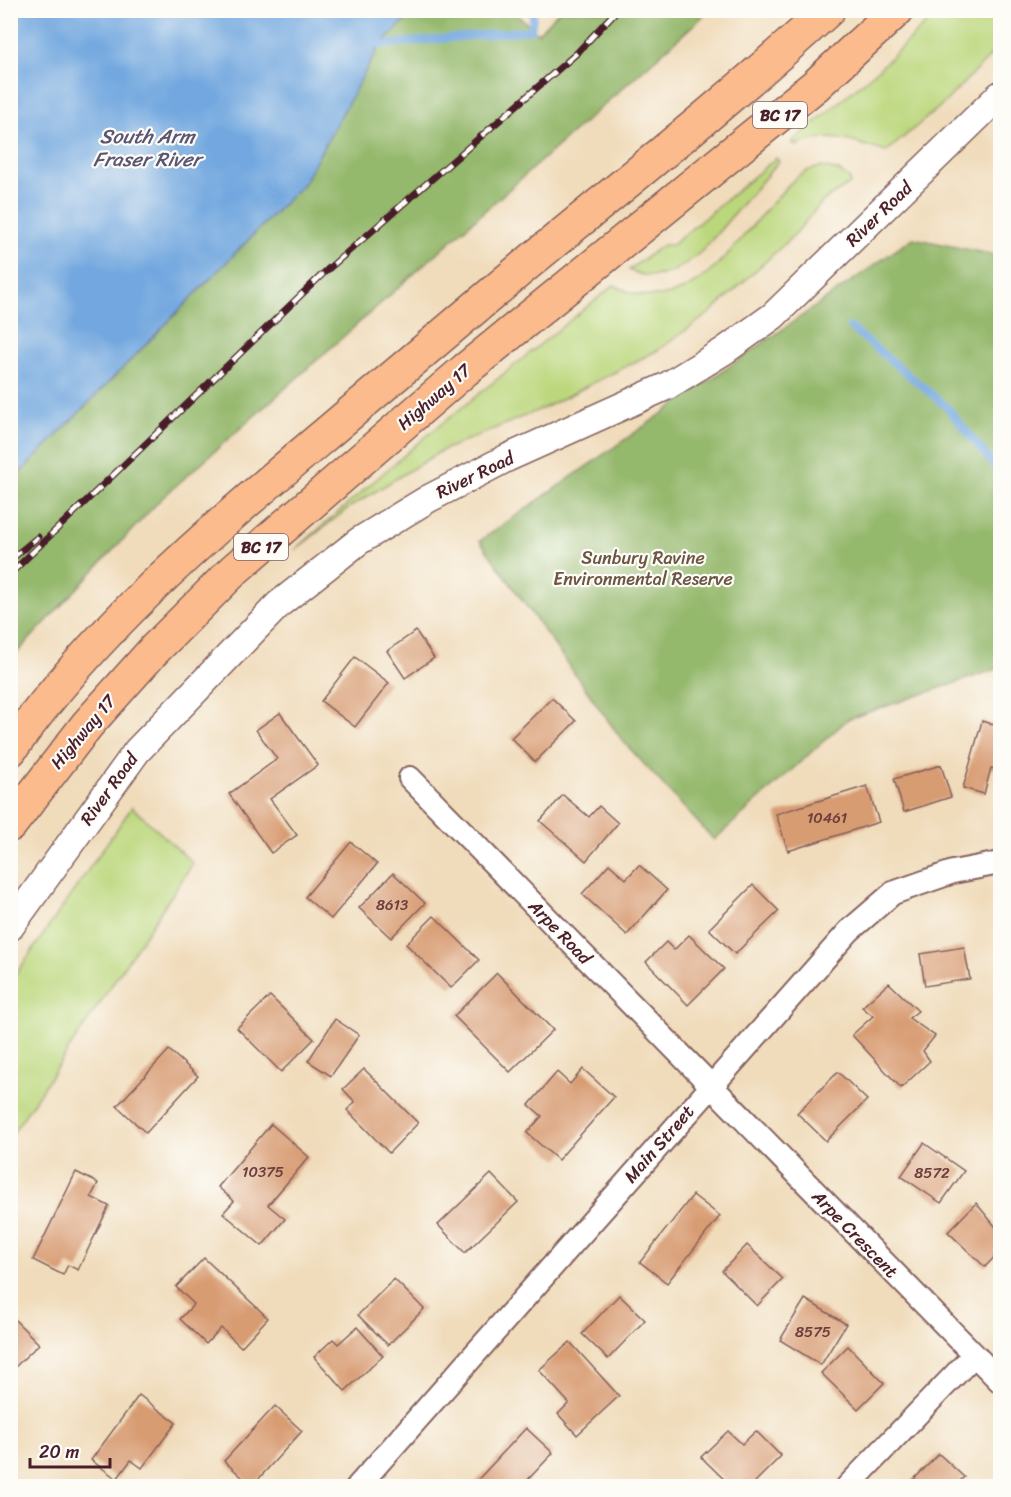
<svg xmlns="http://www.w3.org/2000/svg" width="1011" height="1497" viewBox="0 0 1011 1497" font-family="Sriracha,sans-serif">
<style>
.green{fill:#bbd77c;stroke:#827b54;stroke-width:1.5}
.forest{fill:#94b86c;stroke:#6f6c4c;stroke-width:1.5}
.water{fill:#72a7df;stroke:#5e6385;stroke-width:1.5}
.lines{fill:none;stroke-linecap:round;stroke-linejoin:round}
.stream{stroke:#72a7df;stroke-width:8}
.building{fill:#d89c73}
.minor-casing{stroke:#84615d;stroke-width:26}
.tertiary-casing{stroke:#84615d;stroke-width:30}
.motorway-casing{stroke:#84615d;stroke-width:36}
.minor{stroke:#fff;stroke-width:22}
.tertiary{stroke:#fff;stroke-width:27}
.motorway{stroke:#fbbb8c;stroke-width:33}
.rail-casing{stroke:#4a1f2b;stroke-width:7}
.rail{stroke:#fdfcf7;stroke-width:4.5;stroke-dasharray:14;stroke-linecap:butt}
.labels{text-anchor:middle;dominant-baseline:central;stroke-width:4.5;stroke-linejoin:round;paint-order:stroke}
.number-label{font-size:15px;fill:#6e3e3d}
.shield{fill:#fdfcf7;stroke:#806168;stroke-width:1.5}
.shield-label{font-size:16px;font-weight:bold;fill:#4a1f2b}
.street-label{font-size:18px;fill:#4a1f2b;stroke:#fdfcf7}
.park-label{font-size:18px;fill:#6c5643;stroke:#fdfcf7}
.water-label{font-size:20px;font-style:italic;fill:#5a5573;stroke:#fdfcf7}
</style>
<rect width="100%" height="100%" fill="#fdfcf7"/>
<filter id="ink" filterUnits="userSpaceOnUse"><feTurbulence type="fractalNoise" baseFrequency=".0167" numOctaves="2"/><feDisplacementMap in="SourceGraphic" scale="12" xChannelSelector="R" yChannelSelector="G"/><feConvolveMatrix kernelMatrix="1 2 1 2 8 2 1 2 1" color-interpolation-filters="sRGB"/></filter>
<filter id="wash" filterUnits="userSpaceOnUse"><feTurbulence type="fractalNoise" baseFrequency=".008" numOctaves="4" result="noise"/><feDisplacementMap in="SourceGraphic" scale="24" xChannelSelector="R" yChannelSelector="G"/><feGaussianBlur stdDeviation="1.35" result="paint"/><feColorMatrix in="noise" values="0 0 0 0 0 0 0 0 0 0 0 0 0 0 0 0 0 1.4 0 .05"/><feComposite in="paint" operator="in"/></filter>
<g filter="url(#wash)">
<rect width="100%" height="100%" fill="#f0dcbb"/>
<g class="green">
<path d="M 940,10 L 1000,11 L 1000,46 L 943,104 L 886,152 C 855,142 825,130 796,146 L 792,142 L 881,67 Z"/>
<path d="M 776,158 L 779,161 L 703,250 C 681,269 659,285 629,270 L 663,245 L 672,245 Z"/>
<path d="M 822,167 L 839,171 L 850,179 L 850,184 L 824,200 L 794,235 L 710,313 L 658,350 L 546,407 L 441,451 L 350,507 L 295,550 L 418,443 L 614,285 C 687,326 731,246 775,200 C 790,183 799,170 822,167 Z"/>
<polygon points="132,807 193,863 11,1136 11,981"/>
</g>
<g class="forest">
<polygon points="415,11 513,11 538,33 559,11 709,11 161,499 11,659 11,482 303,184 380,45"/>
<polygon points="913,238 1000,256 1000,668 848,719 714,840 622,740 480,541"/>
</g>
<polygon class="water" points="11,10 415,11 380,45 303,184 11,482"/>
<g class="lines">
<g class="stream">
<polyline points="380,45 531,30 534,10"/>
<polyline points="850,327 946,406 1000,473"/>
</g>
</g>
<g id="blocks">
<g class="building">
<polygon points="416,631 434,658 405,678 387,651"/>
<polygon points="355,657 389,683 355,727 321,701"/>
<polygon points="552,698 576,721 535,762 511,738"/>
<polygon points="280,713 318,765 270,799 297,835 271,853 229,794 277,759 256,730"/>
<polygon points="982,721 1000,727 1000,771 991,768 984,794 963,788"/>
<polygon points="941,765 951,797 904,812 894,779"/>
<polygon points="867,786 879,822 788,851 776,814"/>
<polygon points="563,795 589,817 599,806 618,823 586,861 540,821"/>
<polygon points="351,842 377,864 331,919 305,897"/>
<polygon points="609,864 626,879 639,865 667,890 627,935 582,894"/>
<polygon points="393,873 425,903 391,938 359,908"/>
<polygon points="753,885 779,911 735,954 709,929"/>
<polygon points="434,916 479,960 451,988 406,944"/>
<polygon points="689,935 724,969 688,1005 646,962 666,942 674,950"/>
<polygon points="964,947 970,979 925,986 920,954"/>
<polygon points="497,973 553,1030 510,1072 454,1016"/>
<polygon points="889,983 918,1011 909,1018 935,1036 923,1051 930,1061 901,1088 852,1035 873,1016 862,1007"/>
<polygon points="270,996 314,1039 281,1072 237,1028"/>
<polygon points="335,1019 359,1035 331,1076 308,1061"/>
<polygon points="169,1050 198,1076 146,1133 117,1106"/>
<polygon points="364,1069 418,1123 389,1153 347,1110 355,1102 343,1089"/>
<polygon points="583,1069 614,1097 558,1160 527,1133 542,1116 529,1105 557,1072 570,1084"/>
<polygon points="838,1072 867,1100 826,1141 797,1113"/>
<polygon points="271,1124 309,1157 268,1205 285,1219 262,1246 223,1213 234,1201 218,1187"/>
<polygon points="924,1143 964,1171 941,1203 901,1176"/>
<polygon points="76,1172 98,1183 91,1197 109,1206 78,1270 68,1265 63,1275 33,1260"/>
<polygon points="491,1174 518,1202 465,1253 438,1225"/>
<polygon points="693,1195 720,1216 667,1283 640,1262"/>
<polygon points="976,1203 1000,1232 1000,1251 985,1267 948,1232"/>
<polygon points="747,1245 783,1279 757,1306 722,1271"/>
<polygon points="204,1258 268,1318 241,1347 221,1328 206,1344 180,1319 194,1304 176,1287"/>
<polygon points="394,1279 424,1309 388,1345 358,1315"/>
<polygon points="619,1295 645,1320 608,1359 582,1334"/>
<polygon points="805,1299 846,1324 821,1365 780,1340"/>
<polygon points="10,1315 39,1344 15,1367 10,1362"/>
<polygon points="357,1327 383,1356 345,1391 314,1357 333,1339 338,1344"/>
<polygon points="570,1342 619,1396 577,1435 558,1414 569,1403 539,1370"/>
<polygon points="848,1346 884,1383 858,1409 821,1373"/>
<polygon points="139,1395 176,1423 142,1468 131,1460 117,1479 91,1460"/>
<polygon points="275,1406 302,1431 252,1486 224,1461"/>
<polygon points="526,1428 553,1453 522,1486 472,1486"/>
<polygon points="728,1431 742,1444 756,1431 781,1456 751,1486 731,1486 701,1457"/>
<polygon points="939,1454 964,1477 955,1486 907,1486"/>
</g>
</g>
</g>
<g filter="url(#ink)">
<use href="#blocks" fill-opacity="0" stroke="#84615d" stroke-width="1.5"/>
<g class="lines">
<defs>
<g id="minor">
<polyline points="410,778 1000,1381"/>
<polyline points="358,1486 849,931 893,893 953,872 1000,863"/>
<polyline points="848,1486 974,1355"/>
</g>
<polyline id="tertiary" points="10,927 137,751 279,604 359,541 428,499 507,458 667,386 724,351 773,316 1000,95"/>
<g id="motorway">
<path d="M 10,750 C 101,621 221,523 340,422 C 401,371 461,319 522,268 C 625,183 730,100 828,10"/>
<polyline points="10,825 87,725 155,649 235,569 465,370 816,85 897,10"/>
</g>
</defs>
<use href="#minor" class="minor-casing"/>
<use href="#tertiary" class="tertiary-casing"/>
<use href="#motorway" class="motorway-casing"/>
<use href="#minor" class="minor"/>
<use href="#tertiary" class="tertiary"/>
<use href="#motorway" class="motorway"/>
<defs>
<g id="rail">
<polyline points="10,560 38,537"/>
<polyline points="10,574 327,270 577,53 617,10"/>
</g>
</defs>
<use href="#rail" class="rail-casing"/>
<use href="#rail" class="rail"/>
</g>
</g>
<g class="labels">
<g class="number-label">
<text x="827" y="818">10461</text>
<text x="392" y="905">8613</text>
<text x="263" y="1172">10375</text>
<text x="932" y="1173">8572</text>
<text x="813" y="1332">8575</text>
</g>
<g class="shield">
<rect x="753" y="102" width="54" height="26" rx="4.5"/>
<rect x="234" y="534" width="54" height="26" rx="4.5"/>
</g>
<g class="shield-label">
<text x="780" y="115">BC 17</text>
<text x="261" y="547">BC 17</text>
</g>
<g class="street-label">
<text transform="translate(879 214) rotate(-44)">River Road</text>
<text transform="translate(434 397) rotate(-41)">Highway 17</text>
<text transform="translate(475 475) rotate(-26)">River Road</text>
<text transform="translate(83 732) rotate(-50)">Highway 17</text>
<text transform="translate(109 789) rotate(-54)">River Road</text>
<text transform="translate(560 932) rotate(46)">Arpe Road</text>
<text transform="translate(659 1144) rotate(-49)">Main Street</text>
<text transform="translate(855 1234) rotate(46)">Arpe Crescent</text>
</g>
<g class="park-label">
<text x="643" y="558">Sunbury Ravine<tspan x="643" dy="21">Environmental Reserve</tspan></text>
</g>
<g class="water-label">
<text x="147" y="136">South Arm<tspan x="147" dy="23">Fraser River</tspan></text>
</g>
</g>
<rect width="1011" height="1497" fill="none" stroke="#fdfcf7" stroke-width="36"/>
<path d="M30 1458v9h80v-9" fill="none" stroke="#4a1f2b" stroke-width="3"/>
<text x="39" y="1458" font-size="18" fill="#4a1f2b" stroke="#fdfcf7" stroke-width="4.5" paint-order="stroke">20 m</text>
</svg>
